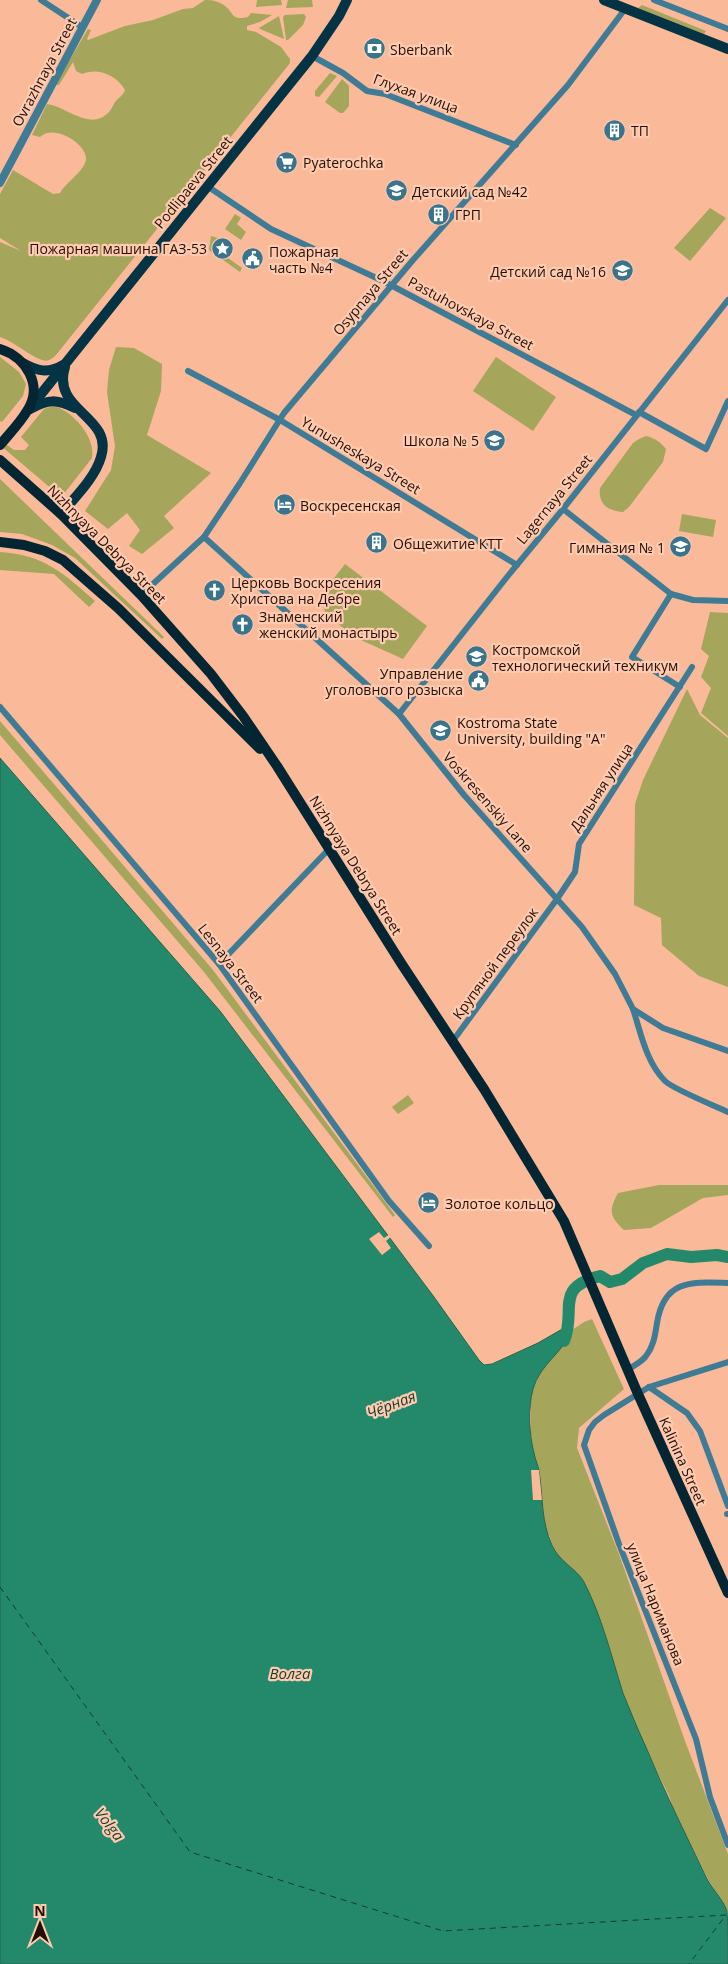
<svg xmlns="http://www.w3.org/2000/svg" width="728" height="1964" viewBox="0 0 728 1964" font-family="'Open Sans',sans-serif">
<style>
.green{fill:#a6a55c}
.water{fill:#24896a;stroke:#24644b}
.pier{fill:#fab999}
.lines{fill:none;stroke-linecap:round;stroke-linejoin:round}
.river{stroke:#24896a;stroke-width:12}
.ferry{stroke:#113c2e;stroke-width:1;stroke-dasharray:6 5;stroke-linecap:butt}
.minor{stroke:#3f7b94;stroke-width:6}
.tertiary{stroke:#3f7b94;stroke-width:8}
.primary{stroke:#043343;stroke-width:10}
.trunk{stroke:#042633;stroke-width:10}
.labels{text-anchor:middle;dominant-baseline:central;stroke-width:4.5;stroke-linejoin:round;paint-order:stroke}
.poi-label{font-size:14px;fill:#250f04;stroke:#fecab0;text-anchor:start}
.street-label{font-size:14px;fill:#250f04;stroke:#fecab0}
.water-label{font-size:15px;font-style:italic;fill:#113c2e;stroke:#fecab0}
</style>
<rect width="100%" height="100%" fill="#fab999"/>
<g class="green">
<path d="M 205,0 C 212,0 219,1 225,6 C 234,12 230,21 248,17 L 251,13 L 272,15 L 260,22 L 247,26 L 247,30 L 256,32 L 281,47 L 290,59 L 290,63 L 56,355 C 52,359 48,362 42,360 C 31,357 15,342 0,337 L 0,242 L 21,251 L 0,238 L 0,194 L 13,170 L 53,194 L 60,193 C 67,181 85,171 86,159 C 87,144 54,123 40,137 L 32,135 L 47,104 C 68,107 90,132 109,112 C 112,109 113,105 115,102 C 119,97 123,96 125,90 C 117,75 97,67 82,74 L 76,71 L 73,62 L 59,85 L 56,85 L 57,81 L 88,29 L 91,30 L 87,39 L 88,40 L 125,26 L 153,20 L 183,9 L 193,8 Z"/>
<polygon points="257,0 281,0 282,5 256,7"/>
<polygon points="288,0 312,0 313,7 286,8"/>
<polygon points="642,5 706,31 704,34 638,8"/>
<polygon points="304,14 306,17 303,25 288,40 286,40 283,17 285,15"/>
<polygon points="279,16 284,39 260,29 259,28"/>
<polygon points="330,73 337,76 319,97 315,96 315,91"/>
<polygon points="342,79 349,86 349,106 343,113 340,113 325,102"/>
<polygon points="710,208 726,218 690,261 674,248"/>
<polygon points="235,214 241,218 237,224 246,232 241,240 225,229"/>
<polygon points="211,236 218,238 222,254 227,252 221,240 233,249 228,258 242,268 240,272 209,250"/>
<polygon points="116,347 134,348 162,364 161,391 147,435 211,473 164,516 174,528 142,554 129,546 140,530 127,513 108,529 85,511 111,470 115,446 107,392 109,370"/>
<polygon points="0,357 19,372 26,384 23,396 2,422 0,421"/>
<polygon points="496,357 556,397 533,431 473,391"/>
<path d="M 53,406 C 72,410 96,437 92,458 L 63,495 L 60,496 L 0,445 L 0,440 L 14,450 L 25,450 L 29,445 L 21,437 L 44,409 Z"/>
<path d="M 646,436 C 655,438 660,442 666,449 L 663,462 L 629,507 L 623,512 C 608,511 598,504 600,488 L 633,443 L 639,439 Z"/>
<polygon points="0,479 164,637 162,639 75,558 52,545 22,534 0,532"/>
<polygon points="682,514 716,520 713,537 679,531"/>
<path d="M 0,552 C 45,555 63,573 95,601 L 89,607 L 54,574 L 0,570 Z"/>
<polygon points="345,564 427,626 403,659 352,636 325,612 321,595"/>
<polygon points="710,612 728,613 728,736 701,713 711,688 701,677 709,656 701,649"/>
<polygon points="687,689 700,715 728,738 728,987 699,976 662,945 661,918 634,905 635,804 643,780"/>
<polygon points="0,721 213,970 395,1215 393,1217 204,972 0,735"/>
<polygon points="408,1095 414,1103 398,1114 392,1107"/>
<path d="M 659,1185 L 728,1185 L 728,1195 L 703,1198 L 651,1228 L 624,1230 C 609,1216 609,1210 618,1193 Z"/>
<polygon points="592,1319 624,1389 579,1428 577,1448 620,1557 685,1741 728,1854 728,1912 709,1881 674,1812 670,1798 644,1745 623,1692 601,1622 584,1582 578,1574 566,1565 556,1553 546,1528 542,1505 539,1470 533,1452 531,1435 531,1401 533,1388 541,1370 572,1330 584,1322"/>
</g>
<path class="water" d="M 0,758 L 220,1011 L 434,1297 L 479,1360 L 484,1365 L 492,1364 L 538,1343 L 564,1328 L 569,1326 L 572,1330 C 563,1353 540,1364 533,1389 C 528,1408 529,1434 534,1453 C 535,1459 538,1465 539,1471 C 543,1496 541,1522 552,1545 C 559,1562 576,1568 584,1582 C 602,1617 611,1655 623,1693 C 630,1710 637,1728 645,1745 C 664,1791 686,1835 707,1879 C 713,1890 723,1900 727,1911 C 728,1920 728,1952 728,1964 L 0,1964 Z"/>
<g class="pier">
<polygon points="379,1232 384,1238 390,1234 392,1236 386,1241 391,1248 382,1255 369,1239"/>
<polygon points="531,1470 539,1470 542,1500 533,1500"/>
</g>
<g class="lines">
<path class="river" d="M 564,1341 C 577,1310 553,1288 600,1276 L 610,1282 L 622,1279 L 643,1263 L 667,1254 L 691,1257 L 717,1255 L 728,1257"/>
<polyline class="ferry" points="0,1587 190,1852 443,1931 726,1915 689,1964"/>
<g class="minor">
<polyline points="41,0 82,27"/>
<polyline points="654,0 728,29"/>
<polyline points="312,56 343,73 367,91 385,94 516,145"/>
<polyline points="207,186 271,229 383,281 636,415"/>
<polyline points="188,371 280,420 517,565"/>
<polyline points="639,412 706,449 728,401"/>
<polyline points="563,509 671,594 693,600 728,601"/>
<polyline points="204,537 399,714 464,795 582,927 615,974 633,1009 663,1028 728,1051"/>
<polyline points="671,594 632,657 680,687"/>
<polyline points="141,595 204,537 240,483 284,413 413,260 568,85 625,9"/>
<polyline points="0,707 219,964 389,1201 429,1246"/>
<polyline points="399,714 507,577 563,509 728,300"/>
<polyline points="219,964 329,849"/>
<path d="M 633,1009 C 641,1033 646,1062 665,1081 C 673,1089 715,1106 728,1112"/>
<polyline points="452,1042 557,899 575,872 579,844 692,667"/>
<polyline points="728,1362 649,1387 604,1415 595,1422 589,1430 584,1445 619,1544 696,1739 710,1797 728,1845"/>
<path d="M 627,1370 C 633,1366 642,1362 646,1356 C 654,1346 655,1335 657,1323 C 664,1279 692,1282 728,1283"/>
<polyline points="649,1387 687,1413 700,1431 728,1506"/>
<polyline points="727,1514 728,1514"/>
</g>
<polyline class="tertiary" points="0,183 97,0"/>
<g class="primary">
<polyline points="604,0 728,49"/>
<path d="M 23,363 C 37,371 48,374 63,365"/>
<polyline points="29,409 312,56 339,16 347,0"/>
<path d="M 30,409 C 49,399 56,399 75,408"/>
<path d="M 61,514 C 75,497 95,478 101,457 C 114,416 51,411 65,367"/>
</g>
<g class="trunk">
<path d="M 0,349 C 26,357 44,386 27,411 C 20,423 9,434 0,445"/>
<polyline points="0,460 61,514 141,595 211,674 243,716 277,766 401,963 484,1089 564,1221 638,1394 728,1593"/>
<polyline points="0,542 24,545 45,551 63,560 118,608 260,749"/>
</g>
</g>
<defs>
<symbol id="bank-disc" viewBox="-11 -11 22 22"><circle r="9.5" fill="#39738c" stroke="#fecab0"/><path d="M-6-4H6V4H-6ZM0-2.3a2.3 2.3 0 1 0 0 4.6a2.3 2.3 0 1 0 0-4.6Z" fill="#fff"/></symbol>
<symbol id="building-disc" viewBox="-11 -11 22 22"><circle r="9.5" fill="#39738c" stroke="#fecab0"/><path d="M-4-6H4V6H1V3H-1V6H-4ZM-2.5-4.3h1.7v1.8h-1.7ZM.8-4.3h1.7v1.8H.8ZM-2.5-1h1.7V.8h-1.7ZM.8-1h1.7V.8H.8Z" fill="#fff"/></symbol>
<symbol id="supermarket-disc" viewBox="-11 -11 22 22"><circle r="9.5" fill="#39738c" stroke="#fecab0"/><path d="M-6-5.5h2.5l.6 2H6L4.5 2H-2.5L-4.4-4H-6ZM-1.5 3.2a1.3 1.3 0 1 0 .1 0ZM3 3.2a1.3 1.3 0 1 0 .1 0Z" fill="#fff"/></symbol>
<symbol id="school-disc" viewBox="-11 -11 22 22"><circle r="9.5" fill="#39738c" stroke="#fecab0"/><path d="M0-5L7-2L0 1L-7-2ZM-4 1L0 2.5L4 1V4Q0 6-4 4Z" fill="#fff"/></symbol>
<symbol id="sight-disc" viewBox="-11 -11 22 22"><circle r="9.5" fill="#39738c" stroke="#fecab0"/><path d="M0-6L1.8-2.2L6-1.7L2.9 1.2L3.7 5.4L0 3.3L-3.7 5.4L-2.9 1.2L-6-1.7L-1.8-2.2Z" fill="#fff"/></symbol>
<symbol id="civic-disc" viewBox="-11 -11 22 22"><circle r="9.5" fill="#39738c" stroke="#fecab0"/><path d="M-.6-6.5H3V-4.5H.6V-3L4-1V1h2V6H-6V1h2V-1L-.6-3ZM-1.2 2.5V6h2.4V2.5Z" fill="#fff"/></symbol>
<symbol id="hotel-disc" viewBox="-11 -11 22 22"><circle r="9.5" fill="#39738c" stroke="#fecab0"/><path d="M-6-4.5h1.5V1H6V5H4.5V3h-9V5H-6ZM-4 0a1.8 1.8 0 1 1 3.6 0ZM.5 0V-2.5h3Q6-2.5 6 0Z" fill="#fff"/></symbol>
<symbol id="church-disc" viewBox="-11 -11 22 22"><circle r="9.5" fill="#39738c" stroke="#fecab0"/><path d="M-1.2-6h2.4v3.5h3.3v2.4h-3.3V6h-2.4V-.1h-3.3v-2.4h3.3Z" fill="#fff"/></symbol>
<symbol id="university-disc" viewBox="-11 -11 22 22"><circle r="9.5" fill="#39738c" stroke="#fecab0"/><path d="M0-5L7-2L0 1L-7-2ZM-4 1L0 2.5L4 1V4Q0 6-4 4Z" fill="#fff"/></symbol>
</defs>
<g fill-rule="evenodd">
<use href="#bank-disc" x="362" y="36" width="25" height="25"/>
<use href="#building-disc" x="602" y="118" width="25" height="25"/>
<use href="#supermarket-disc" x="274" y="150" width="25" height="25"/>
<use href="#school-disc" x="384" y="178" width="25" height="25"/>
<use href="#building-disc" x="426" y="202" width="25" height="25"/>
<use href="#sight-disc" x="210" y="236" width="25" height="25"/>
<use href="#civic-disc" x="240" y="246" width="25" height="25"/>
<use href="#school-disc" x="610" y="258" width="25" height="25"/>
<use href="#school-disc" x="482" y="428" width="25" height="25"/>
<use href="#hotel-disc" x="272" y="492" width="25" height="25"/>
<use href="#building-disc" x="364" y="530" width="25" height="25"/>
<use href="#school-disc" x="668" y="534" width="25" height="25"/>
<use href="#church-disc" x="202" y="578" width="25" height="25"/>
<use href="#church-disc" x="230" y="612" width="25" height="25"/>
<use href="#university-disc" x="464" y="644" width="25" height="25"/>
<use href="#civic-disc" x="466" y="668" width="25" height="25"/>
<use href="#university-disc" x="428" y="718" width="25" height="25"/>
<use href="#hotel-disc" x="416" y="1190" width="25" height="25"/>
</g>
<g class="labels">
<g class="poi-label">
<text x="390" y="49">Sberbank</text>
<text x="631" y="130">ТП</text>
<text x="303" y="162">Pyaterochka</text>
<text x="412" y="191">Детский сад №42</text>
<text x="455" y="214">ГРП</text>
<text x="207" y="248" text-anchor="end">Пожарная машина ГАЗ-53</text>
<text x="269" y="251">Пожарная<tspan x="269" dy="16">часть №4</tspan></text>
<text x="606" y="271" text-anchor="end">Детский сад №16</text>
<text x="479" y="440" text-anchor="end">Школа № 5</text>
<text x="300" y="505">Воскресенская</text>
<text x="393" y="543">Общежитие КТТ</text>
<text x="665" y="547" text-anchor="end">Гимназия № 1</text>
<text x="231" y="582">Церковь Воскресения<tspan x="231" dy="16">Христова на Дебре</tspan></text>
<text x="259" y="616">Знаменский<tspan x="259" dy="16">женский монастырь</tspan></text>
<text x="492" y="649">Костромской<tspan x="492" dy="16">технологический техникум</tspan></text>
<text x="463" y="673" text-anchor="end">Управление<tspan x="463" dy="16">уголовного розыска</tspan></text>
<text x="457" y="722">Kostroma State<tspan x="457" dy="16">University, building "A"</tspan></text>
<text x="445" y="1203">Золотое кольцо</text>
</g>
<g class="street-label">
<text transform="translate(44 72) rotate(-62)">Ovrazhnaya Street</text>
<text transform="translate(416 93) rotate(20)">Глухая улица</text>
<text transform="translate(193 182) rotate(-51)">Podlipaeva Street</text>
<text transform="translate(370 292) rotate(-50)">Osypnaya Street</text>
<text transform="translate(471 313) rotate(28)">Pastuhovskaya Street</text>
<text transform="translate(361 455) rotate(31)">Yunusheskaya Street</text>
<text transform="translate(554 499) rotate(-51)">Lagernaya Street</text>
<text transform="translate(107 544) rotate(45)">Nizhnyaya Debrya Street</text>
<text transform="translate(601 787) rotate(-57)">Дальняя улица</text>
<text transform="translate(488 802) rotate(49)">Voskresenskiy Lane</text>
<text transform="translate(356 865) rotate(58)">Nizhnyaya Debrya Street</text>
<text transform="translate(231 963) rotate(52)">Lesnaya Street</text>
<text transform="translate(495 963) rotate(-54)">Крупяной переулок</text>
<text transform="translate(683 1461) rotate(66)">Kalinina Street</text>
<text transform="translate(656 1604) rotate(68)">улица Нариманова</text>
</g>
<g class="water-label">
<text transform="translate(391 1404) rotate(-21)">Чёрная</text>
<text x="290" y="1673">Волга</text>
<text transform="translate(110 1824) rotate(52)">Volga</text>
</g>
</g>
<g transform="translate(40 1924)" stroke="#fecab0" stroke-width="4" paint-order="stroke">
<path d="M0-4L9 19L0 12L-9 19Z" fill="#250f04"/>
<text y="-8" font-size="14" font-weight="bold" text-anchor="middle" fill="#250f04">N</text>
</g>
</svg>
